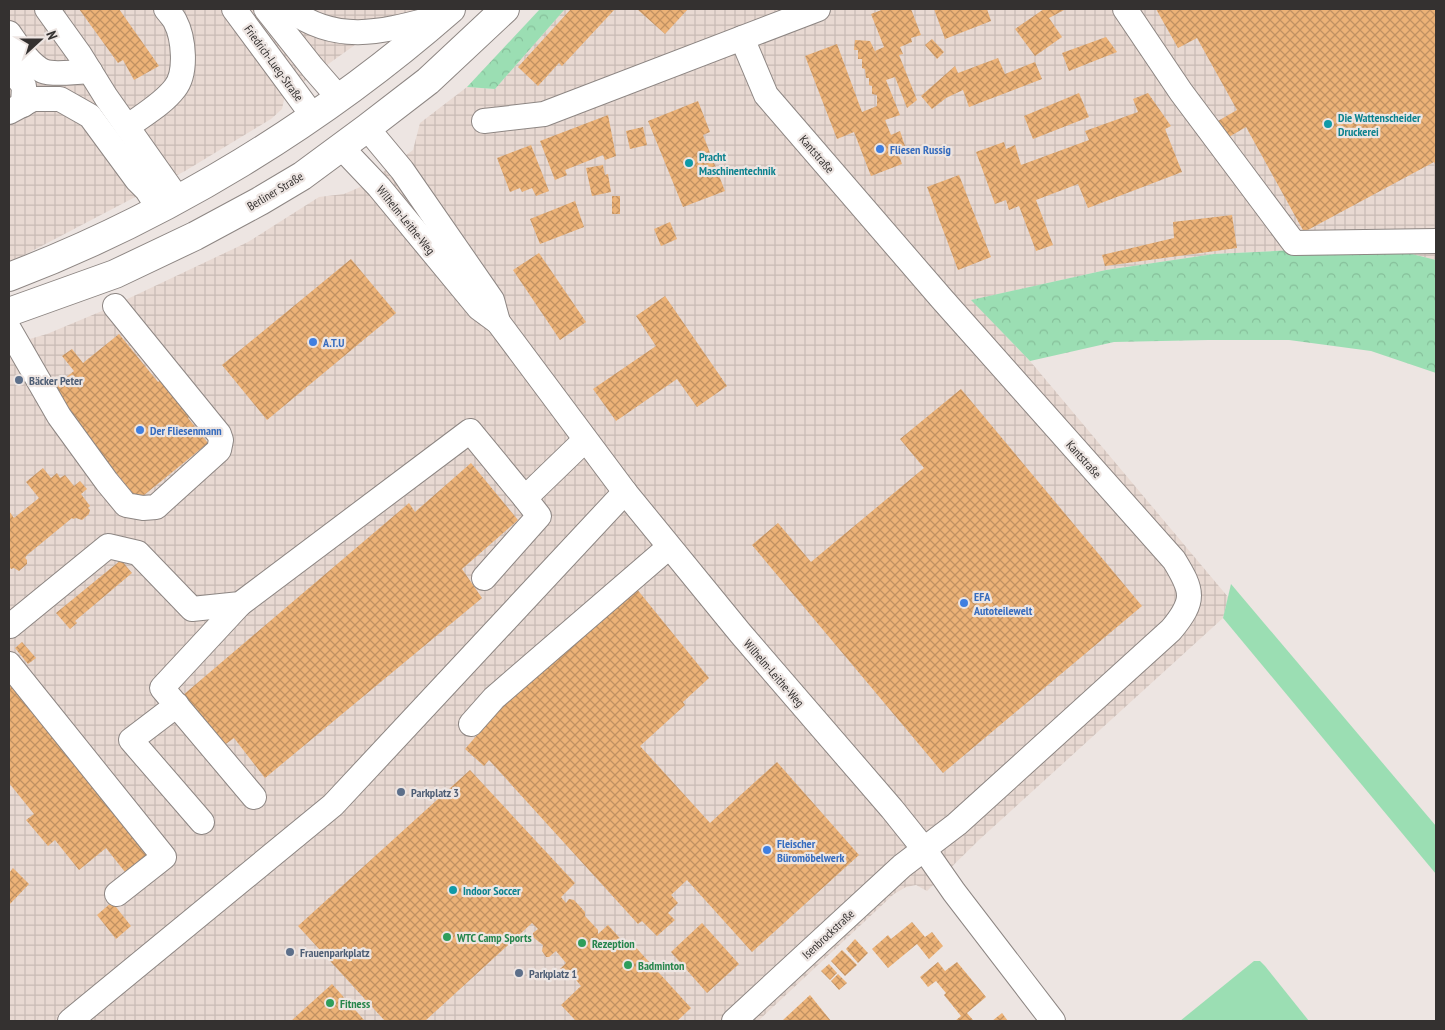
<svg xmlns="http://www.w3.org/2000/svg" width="1445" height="1030" viewBox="0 0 1445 1030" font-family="'PT Sans Narrow',sans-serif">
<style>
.industrial{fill:url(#industrial-grid)}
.green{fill:#9bdeb3}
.forest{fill:url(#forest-crowns)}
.building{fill:url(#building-cross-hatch)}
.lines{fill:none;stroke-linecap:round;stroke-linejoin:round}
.minor-casing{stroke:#8d8683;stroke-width:26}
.major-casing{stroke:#8d8683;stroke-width:30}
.minor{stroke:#fff;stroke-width:24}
.major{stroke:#fff;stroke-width:28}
.culture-dot{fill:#0f9aa8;stroke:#ede5e2;stroke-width:2}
.shop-dot{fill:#3f7fe0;stroke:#ede5e2;stroke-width:2}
.service-dot{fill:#5c6f8a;stroke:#ede5e2;stroke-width:2}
.leisure-dot{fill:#2e9e5b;stroke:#ede5e2;stroke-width:2}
.labels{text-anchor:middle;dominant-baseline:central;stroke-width:4.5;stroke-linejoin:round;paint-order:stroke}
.street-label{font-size:12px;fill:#343130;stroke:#ede5e2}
.culture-label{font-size:12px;font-weight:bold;fill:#0d838f;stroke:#ede5e2;text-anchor:start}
.shop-label{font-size:12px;font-weight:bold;fill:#366cbe;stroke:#ede5e2;text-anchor:start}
.service-label{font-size:12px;font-weight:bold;fill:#4e5e75;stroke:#ede5e2;text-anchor:start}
.leisure-label{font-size:12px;font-weight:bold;fill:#27864d;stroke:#ede5e2;text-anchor:start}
</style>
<defs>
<pattern id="industrial-grid" width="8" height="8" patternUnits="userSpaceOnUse" patternTransform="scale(1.25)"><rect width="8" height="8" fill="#e8d9d2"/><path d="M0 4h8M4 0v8" fill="none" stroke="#c8bbb5"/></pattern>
<pattern id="forest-crowns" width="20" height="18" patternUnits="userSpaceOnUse" patternTransform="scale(1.25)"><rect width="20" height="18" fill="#9bdeb3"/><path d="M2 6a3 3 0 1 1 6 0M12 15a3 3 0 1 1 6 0" fill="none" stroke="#86bf9a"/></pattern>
<pattern id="building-cross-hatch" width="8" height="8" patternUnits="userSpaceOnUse" patternTransform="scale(1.25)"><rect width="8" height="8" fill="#ecb277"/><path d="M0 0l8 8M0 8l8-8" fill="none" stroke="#c09162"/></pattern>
</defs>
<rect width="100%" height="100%" fill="#ede5e2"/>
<g class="industrial">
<polygon points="9,9 418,9 414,13 387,22 285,95 282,109 271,119 185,171 9,263"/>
<polygon points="565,9 1436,9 1436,260 1408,253 1316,249 1214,254 1106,270 972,300 1030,361 1228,597 1223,618 980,839 927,891 916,885 906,887 894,894 758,1021 9,1021 9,345 47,334 102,311 248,242 319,197 344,194 365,185 413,150 420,123 467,87 495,89"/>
</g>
<g class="green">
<polygon points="1231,584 1436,826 1436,874 1223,618"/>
<polygon points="1254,961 1260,961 1265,966 1309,1021 1180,1021"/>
</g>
<g class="forest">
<polygon points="540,9 565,9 495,89 467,87"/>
<polygon points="1315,249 1408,253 1436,260 1436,373 1371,351 1289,340 1208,340 1114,342 1030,361 971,300 1106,270 1214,254"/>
</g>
<g class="building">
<polygon points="79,9 119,9 159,66 134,80 123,60 118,63"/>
<polygon points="571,9 615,9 562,66 559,63 538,86 518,67"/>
<polygon points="637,9 688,9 665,34"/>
<polygon points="884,9 911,9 921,35 911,38 912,42 900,47 903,54 899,55 917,100 907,108 895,77 886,80 900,115 885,120 891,135 900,131 905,146 897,150 902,164 871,176 854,132 837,139 805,56 837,44 862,112 877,106 877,95 872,94 872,86 869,85 869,78 866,78 865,69 862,68 862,59 858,59 858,50 854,50 855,40 870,41 881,64 875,51 884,47 871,14"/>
<polygon points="934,9 987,9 991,21 945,39"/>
<polygon points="1044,9 1066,9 1049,18 1062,37 1035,56 1015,29"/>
<polygon points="1156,9 1436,9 1436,166 1434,162 1304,232 1246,127 1227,138 1218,121 1237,110 1197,38 1178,48"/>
<polygon points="1106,37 1117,52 1069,71 1062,53"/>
<polygon points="932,39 944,52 937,59 925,45"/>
<polygon points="998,58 1005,74 1035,62 1042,79 969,107 963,90 946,98 932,109 921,96 955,66 958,73"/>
<polygon points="1079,93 1089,117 1033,139 1024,116"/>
<polygon points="1148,93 1171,126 1165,129 1182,172 1088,208 1078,184 1036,200 1053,245 1036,251 1019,206 1009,210 1006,200 995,204 976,152 1004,142 1006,149 1015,145 1021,165 1089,140 1085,131 1138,112 1133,99"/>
<polygon points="698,101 710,132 703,135 725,191 683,207 648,121"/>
<polygon points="608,115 616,156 605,160 603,155 565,170 567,175 555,180 540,141"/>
<polygon points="643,127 647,145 630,149 626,131"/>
<polygon points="531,145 549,191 536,196 532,188 522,192 520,188 510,192 497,158"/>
<polygon points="603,165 605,175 608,174 611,192 592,196 586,168"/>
<polygon points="959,175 991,257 958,270 927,187"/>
<rect x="612" y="196" width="8" height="18"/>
<polygon points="575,201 584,227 540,244 530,219"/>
<polygon points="1232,215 1237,248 1105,266 1102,255 1174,238 1173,222"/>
<polygon points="670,222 677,239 661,246 654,229"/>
<polygon points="539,253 586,322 560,340 513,270"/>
<polygon points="351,259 396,313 267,420 222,365"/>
<polygon points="665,296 727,386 697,407 677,379 616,421 593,389 656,346 636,316"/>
<polygon points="119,334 158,382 163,378 193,414 188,418 208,443 138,500 50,390 74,371 62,356 72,349 83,363"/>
<polygon points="961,389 1142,606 943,773 752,545 778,523 811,562 924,468 900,439"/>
<polygon points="471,463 518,520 462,569 482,598 265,778 234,738 223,746 182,696 409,503 415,512"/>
<polygon points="43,468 51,478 57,473 60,478 65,475 74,486 80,481 87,489 81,494 90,506 88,508 90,510 89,514 82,520 76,518 73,519 72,518 27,555 25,558 27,560 27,564 19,571 14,568 11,569 9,566 9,511 14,518 39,498 26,482"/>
<polygon points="121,560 132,573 75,621 77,623 70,629 56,613"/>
<polygon points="636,588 709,678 683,702 685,705 640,746 710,823 777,762 859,855 752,952 687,880 671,895 678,903 668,913 675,920 657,936 642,921 638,924 489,760 484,766 465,749 526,679"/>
<polygon points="22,642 36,658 28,664 15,648"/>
<polygon points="9,682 150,852 125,872 106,848 79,870 55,840 48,846 26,820 34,814 9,783"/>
<polygon points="470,770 575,883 561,897 566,903 569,899 574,900 585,912 585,916 598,930 598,934 608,925 626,945 630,941 691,1008 677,1021 576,1021 561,1005 581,986 572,975 568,977 563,975 560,969 566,963 556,951 549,957 546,957 542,951 543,945 533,937 533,933 538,929 532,923 425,1021 385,1021 298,926"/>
<polygon points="13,868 29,884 9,905 9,873"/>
<polygon points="112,902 131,926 116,939 97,915"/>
<polygon points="912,922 925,937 932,932 943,946 929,959 917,944 888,968 872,949 888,935 891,939"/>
<polygon points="702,923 739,964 707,993 671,952"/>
<polygon points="855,939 868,953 858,963 846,949"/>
<polygon points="842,950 857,965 845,976 831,961"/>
<polygon points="938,962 945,971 957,962 986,997 967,1013 973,1020 971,1021 955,1021 961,1016 944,995 946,993 936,981 928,987 920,977"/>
<polygon points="829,964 837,973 830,980 821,971"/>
<polygon points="838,974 847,983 839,990 831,981"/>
<polygon points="332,984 365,1021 291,1021"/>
<polygon points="810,995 831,1021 784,1021 783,1020"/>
<polygon points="1002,1013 1008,1021 992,1021"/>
</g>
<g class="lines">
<defs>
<g id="minor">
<polyline points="47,9 80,55 106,97 178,199"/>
<polyline points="234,9 313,116"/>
<polyline points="266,9 312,67 339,98"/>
<path d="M 289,9 C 339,47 388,30 443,16"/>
<polyline points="1125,9 1181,92 1294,243 1436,241"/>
<path d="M 9,33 C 18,46 29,64 43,71 C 52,75 80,72 90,71"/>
<polyline points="9,67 24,86 23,105"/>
<polyline points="9,112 33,99 60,99 90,116 137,180 147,190 159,209"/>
<polyline points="484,121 544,114 818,9"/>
<path d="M 127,127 C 143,115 163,104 175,88 C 187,73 184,38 175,21 C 173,17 169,13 166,9"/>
<polyline points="367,128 402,170 492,300 498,322"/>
<polyline points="341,147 379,187 479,308 498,322 625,492 741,634 892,809 924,849 954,892 1053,1021"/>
<polyline points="9,329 59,416 107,482 126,505 143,508 156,507 219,450 221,440 219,434 115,306"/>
<polyline points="484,578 539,516 525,498 585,440"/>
<polyline points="240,604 162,688 254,797"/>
<polyline points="9,624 10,626 108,546 138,553 192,609 240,604 470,431 525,498"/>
<polyline points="9,664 164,857 117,894"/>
<polyline points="177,705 131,740 202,822"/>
<polyline points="471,724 494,698 669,547"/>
<polyline points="70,1021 333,805 625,492"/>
<path d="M 734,1021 L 902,866 L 957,824 L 1171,630 C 1196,600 1193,591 1174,560 L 942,299 L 766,95 L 742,38"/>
</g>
<g id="major">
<path d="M 9,277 C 169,216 322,122 451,9"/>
<polyline points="9,312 115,274 195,236 260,201 302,176 367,128 428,81 505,9"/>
</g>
</defs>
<use href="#minor" class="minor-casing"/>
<use href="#major" class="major-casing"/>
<use href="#minor" class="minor"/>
<use href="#major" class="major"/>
</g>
<g class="culture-dot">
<circle cx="1328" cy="124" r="5"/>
<circle cx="689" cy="163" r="5"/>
<circle cx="453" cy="890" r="5"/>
</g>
<g class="shop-dot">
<circle cx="880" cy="149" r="5"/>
<circle cx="313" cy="342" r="5"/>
<circle cx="140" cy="430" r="5"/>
<circle cx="964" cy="603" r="5"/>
<circle cx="767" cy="850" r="5"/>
</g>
<g class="service-dot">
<circle cx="19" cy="380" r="5"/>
<circle cx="401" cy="792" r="5"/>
<circle cx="290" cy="952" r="5"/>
<circle cx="519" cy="973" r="5"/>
</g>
<g class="leisure-dot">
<circle cx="447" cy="937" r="5"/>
<circle cx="582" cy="943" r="5"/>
<circle cx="628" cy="965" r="5"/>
<circle cx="330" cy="1003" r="5"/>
</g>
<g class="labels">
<g class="street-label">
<text transform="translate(274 63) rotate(54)">Friedrich-Lueg-Straße</text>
<text transform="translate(817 154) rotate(49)">Kantstraße</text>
<text transform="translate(275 191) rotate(-31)">Berliner Straße</text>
<text transform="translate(406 220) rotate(51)">Wilhelm-Leithe-Weg</text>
<text transform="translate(1084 459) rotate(48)">Kantstraße</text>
<text transform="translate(774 673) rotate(49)">Wilhelm-Leithe-Weg</text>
<text transform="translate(828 934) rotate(-43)">Isenbrockstraße</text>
</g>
<g class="culture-label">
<text x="1338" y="117">Die Wattenscheider<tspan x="1338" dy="14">Druckerei</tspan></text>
<text x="699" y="156">Pracht<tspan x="699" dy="14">Maschinentechnik</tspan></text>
<text x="463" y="890">Indoor Soccer</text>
</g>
<g class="shop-label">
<text x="890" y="149">Fliesen Russig</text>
<text x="323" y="342">A.T.U</text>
<text x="150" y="430">Der Fliesenmann</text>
<text x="974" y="596">EFA<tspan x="974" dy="14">Autoteilewelt</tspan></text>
<text x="777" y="843">Fleischer<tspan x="777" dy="14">Büromöbelwerk</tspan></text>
</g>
<g class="service-label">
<text x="29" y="380">Bäcker Peter</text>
<text x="411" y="792">Parkplatz 3</text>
<text x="300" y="952">Frauenparkplatz</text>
<text x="529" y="973">Parkplatz 1</text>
</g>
<g class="leisure-label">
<text x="457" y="937">WTC Camp Sports</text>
<text x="592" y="943">Rezeption</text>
<text x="638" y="965">Badminton</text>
<text x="340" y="1003">Fitness</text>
</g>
</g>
<rect width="1445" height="1030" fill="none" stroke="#343130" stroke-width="20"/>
<g transform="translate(40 40) rotate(69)" stroke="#ede5e2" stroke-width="4" paint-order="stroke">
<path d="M0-4L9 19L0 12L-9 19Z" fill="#343130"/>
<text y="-8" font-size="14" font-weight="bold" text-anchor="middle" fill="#343130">N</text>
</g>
</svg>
